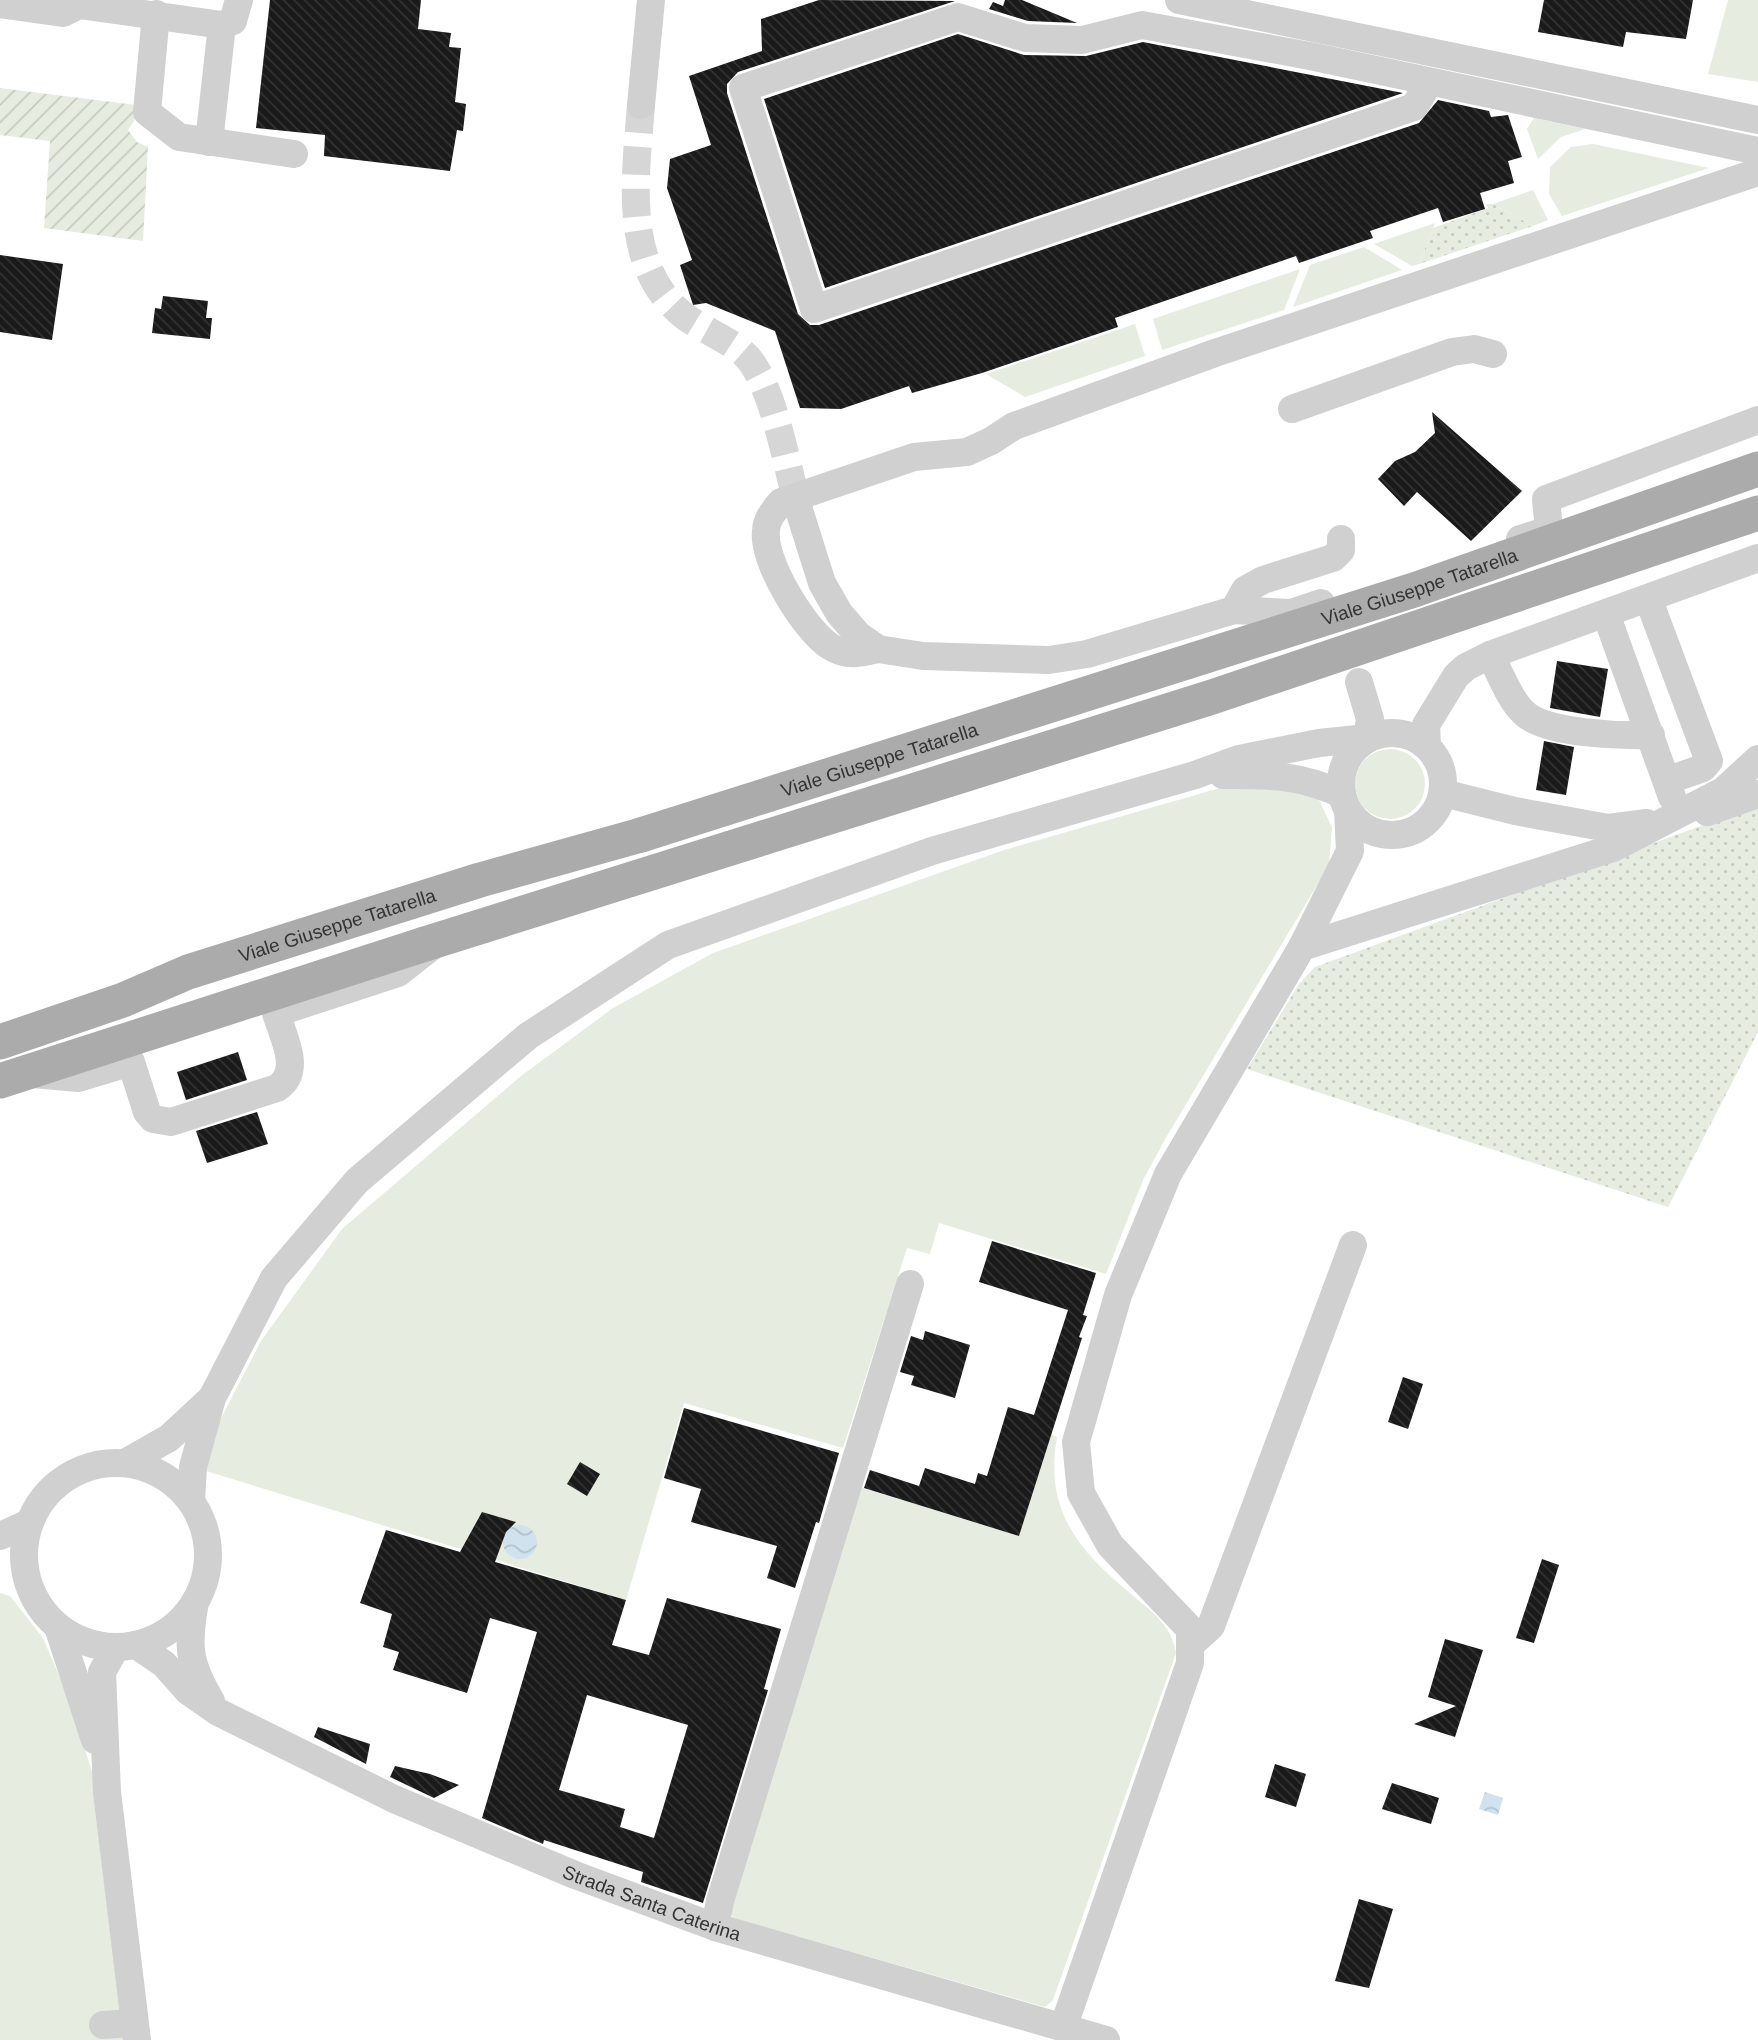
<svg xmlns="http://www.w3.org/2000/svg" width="1758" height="2040" viewBox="0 0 1758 2040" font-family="Arial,sans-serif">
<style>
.grass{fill:#e6ecdf}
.park{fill:url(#park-dots)}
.garden{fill:url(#garden-furrows)}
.water{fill:url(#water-waves)}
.building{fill:url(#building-back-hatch);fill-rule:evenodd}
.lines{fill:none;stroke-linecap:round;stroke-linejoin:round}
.minor-tunnel{stroke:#d6d6d6;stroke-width:28;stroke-dasharray:28 14;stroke-linecap:butt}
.minor{stroke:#d0d0d0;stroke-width:28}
.major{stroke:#ababab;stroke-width:35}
.major-bridge{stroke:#ababab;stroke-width:35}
.labels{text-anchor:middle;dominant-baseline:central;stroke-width:7;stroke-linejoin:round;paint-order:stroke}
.street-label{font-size:19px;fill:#333;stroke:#fff}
</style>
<defs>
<pattern id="park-dots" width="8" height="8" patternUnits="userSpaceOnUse" patternTransform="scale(1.75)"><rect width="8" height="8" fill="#e6ecdf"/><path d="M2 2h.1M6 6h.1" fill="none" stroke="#c6cbc0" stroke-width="1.8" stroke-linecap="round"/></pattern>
<pattern id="garden-furrows" width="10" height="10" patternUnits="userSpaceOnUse" patternTransform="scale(1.75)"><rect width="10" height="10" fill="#e6ecdf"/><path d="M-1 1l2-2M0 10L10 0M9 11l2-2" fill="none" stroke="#c6cbc0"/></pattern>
<pattern id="water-waves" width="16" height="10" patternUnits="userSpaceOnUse" patternTransform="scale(1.75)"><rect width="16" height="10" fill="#cfe2ee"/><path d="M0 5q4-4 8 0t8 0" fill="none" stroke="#b2c2cd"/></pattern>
<pattern id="building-back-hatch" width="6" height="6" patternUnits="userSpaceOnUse" patternTransform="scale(1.75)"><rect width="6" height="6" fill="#1a1a1a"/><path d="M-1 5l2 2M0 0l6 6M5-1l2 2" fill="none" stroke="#333"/></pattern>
</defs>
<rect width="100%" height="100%" fill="#fff"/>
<g class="grass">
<polygon points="1728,0 1758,0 1758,82 1708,74"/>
<polygon points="1534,118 1585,129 1561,137 1538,159 1527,129"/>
<polygon points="1593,144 1709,168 1562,216 1549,194 1550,167 1571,147"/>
<polygon points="1533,190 1548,220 1533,226 1493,204"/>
<polygon points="1435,223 1419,264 1412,266 1374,244"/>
<polygon points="1364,247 1402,270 1293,307 1310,265"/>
<polygon points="1300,269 1284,310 1162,350 1153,319"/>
<polygon points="1135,324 1145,356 1025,397 986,374"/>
<circle cx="1390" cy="784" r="35"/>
<polygon points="1234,784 1316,794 1332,827 1329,865 1167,1136 1143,1180 1106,1274 939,1223 930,1254 907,1248 843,1448 684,1403 626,1600 206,1471 204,1451 261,1341 342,1229 521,1076 613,1008 713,953 1004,850"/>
<path d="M 1050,1434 L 1057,1437 C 1044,1510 1078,1550 1131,1594 C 1152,1612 1171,1624 1176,1653 L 1053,2000 L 1045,2007 L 733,1918 L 730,1910 L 860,1487 L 1019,1536 Z"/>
<polygon points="0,1593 10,1596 43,1638 69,1699 95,1781 130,2040 0,2040"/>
</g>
<g class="park">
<polygon points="1486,204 1493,204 1533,226 1419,264 1433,228 1488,208"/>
<polygon points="1758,805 1758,1032 1668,1207 1247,1069 1299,984 1315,967"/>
</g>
<polygon class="garden" points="0,88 136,105 134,121 128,130 137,142 148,147 143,241 44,228 50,141 0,135"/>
<g class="water">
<circle cx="520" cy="1542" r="17"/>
<polygon points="1485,1792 1503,1798 1498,1815 1479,1809"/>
</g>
<g class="building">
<polygon points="270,0 421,0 418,29 451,33 449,47 461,48 455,102 466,104 463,131 457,130 450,171 324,156 325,135 256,128"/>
<polygon points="819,0 955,1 738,72 727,84 727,93 798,314 810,325 819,325 1419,123 1438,100 1489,111 1491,117 1508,115 1522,157 1508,161 1514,183 1480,193 1485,209 1443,222 1438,208 1370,231 1373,238 1299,263 1296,256 1115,318 1118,327 982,373 912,393 909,386 841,409 800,408 775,331 706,303 693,305 680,265 692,260 667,188 670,159 711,145 689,76 762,51 761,19"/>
<polygon points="1005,0 1022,0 1077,23 1028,21 989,9 993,2 1003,6"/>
<polygon points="1544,0 1693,0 1686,39 1626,32 1623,47 1538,32"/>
<polygon points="958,34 1024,55 1086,56 1143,42 1403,93 825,288 764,99"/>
<polygon points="0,255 63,264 52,340 0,332"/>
<polygon points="163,296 208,301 206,318 212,318 210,339 152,333 155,308 161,309"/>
<polygon points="1432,412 1522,491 1471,541 1417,492 1404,506 1378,479 1395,461 1415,452 1435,433"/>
<polygon points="1557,661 1608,669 1600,717 1550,708"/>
<polygon points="1544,741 1574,747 1566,795 1536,790"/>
<polygon points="238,1052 247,1080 186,1100 177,1072"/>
<polygon points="257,1112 268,1144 207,1163 196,1131"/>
<polygon points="992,1241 1096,1273 1083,1315 1087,1316 1079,1337 1082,1338 1019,1536 864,1488 870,1470 919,1486 925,1468 975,1484 978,1473 987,1476 1008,1407 1034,1415 1068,1310 979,1282"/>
<polygon points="925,1331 970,1345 955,1398 911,1385 914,1376 900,1372 911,1336 923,1340"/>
<polygon points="1403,1377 1423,1384 1408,1429 1388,1422"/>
<polygon points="684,1408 839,1453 819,1523 816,1522 795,1588 767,1578 777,1546 691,1522 701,1489 664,1478"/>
<polygon points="580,1462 600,1474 587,1496 567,1484"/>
<path d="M 482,1512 L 516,1522 L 506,1532 L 495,1562 L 626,1600 L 612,1645 L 649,1655 L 667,1598 L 781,1629 L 764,1689 L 768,1690 L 703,1903 L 641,1882 L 643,1872 L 544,1840 L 543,1844 L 482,1818 L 537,1632 L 490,1618 L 467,1693 L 393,1670 L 399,1652 L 383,1647 L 392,1614 L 360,1603 L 386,1530 L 460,1552 ZM 587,1695 L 688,1725 L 654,1838 L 620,1827 L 625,1809 L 559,1790 Z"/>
<polygon points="1542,1559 1559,1565 1534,1643 1516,1638"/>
<polygon points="1445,1639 1483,1650 1455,1737 1414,1724 1456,1706 1428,1697"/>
<polygon points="318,1727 370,1744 366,1764 314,1737"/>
<polygon points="1275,1764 1306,1774 1296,1807 1265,1797"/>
<polygon points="395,1766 430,1774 459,1785 434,1798 390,1777"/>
<polygon points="1392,1783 1439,1798 1431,1824 1382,1809"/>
<polygon points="1359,1899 1393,1909 1369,1988 1335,1981"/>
</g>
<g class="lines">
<path class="minor-tunnel" d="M 641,105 C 636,174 621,265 683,315 C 703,331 738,342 752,363 C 776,398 787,468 799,510"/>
<g class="minor">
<polyline points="1179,0 1758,120"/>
<polyline points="0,4 63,13 79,5 222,25"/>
<polyline points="156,14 147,112 179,137 294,154"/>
<polyline points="1429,83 1414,107 814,309 743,88 958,17 1025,38 1082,40 1142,25 1310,56 1758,151"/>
<polyline points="641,105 651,0"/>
<polyline points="209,142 222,25 233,21 239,0"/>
<polyline points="1292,409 1452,352 1474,349 1493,354"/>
<polyline points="799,510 822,583 839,613 858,635 878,649 923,656 1049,660 1087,654 1234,610 1291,613 1321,603"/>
<polyline points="1520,539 1549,530 1546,499 1758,420"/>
<polyline points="1648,598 1709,761 1703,768 1669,780"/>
<polyline points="1234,610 1245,590 1263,580 1333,558 1341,550 1341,539"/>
<polyline points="1606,614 1672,797"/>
<path d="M 878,649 C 862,653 847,657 831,647 C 805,631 762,561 766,530 C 767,518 774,511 781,502 L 914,457 L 967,452 L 991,441 L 1014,426 L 1215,353 L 1758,172"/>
<path d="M 1490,655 C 1500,672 1509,699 1523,712 C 1544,734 1622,736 1651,735"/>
<circle cx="1392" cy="784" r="51"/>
<polyline points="1427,746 1426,725 1456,676 1466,667 1490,655 1758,558"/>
<path d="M 1223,775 C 1270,775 1297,774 1342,794"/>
<polyline points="1443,793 1515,811 1608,828 1647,823"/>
<polyline points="1707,812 1758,794"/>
<polyline points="1302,947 1613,848 1723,791 1758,759"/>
<path d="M 33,1074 L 78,1078 L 131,1062 L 147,1112 L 153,1119 L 171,1122 L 277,1088 C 303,1071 283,1037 276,1013 L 398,973 L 431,947"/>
<polyline points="125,1463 169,1438 212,1398"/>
<circle cx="116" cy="1555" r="92"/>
<polyline points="191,1501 193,1467 212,1398 274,1278 357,1181 528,1036 668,945 932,851 1195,775 1239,759 1319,743 1367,738 1370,719 1359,682"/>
<polyline points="0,1536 29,1523"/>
<path d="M 195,1602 C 187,1645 188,1663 211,1701"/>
<polyline points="58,1627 95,1740"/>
<path id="s1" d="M 136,1645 L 164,1664 L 188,1691 L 218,1712 L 394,1799 L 575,1875 L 715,1927 L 1106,2040"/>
<polyline points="1190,1645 1211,1626 1353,1245"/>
<polyline points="116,1647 102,1672 107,1792 137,2040"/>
<polyline points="715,1927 720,1901 910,1284"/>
<polyline points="103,2025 133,2023"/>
<polyline points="1063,2028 1190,1663 1190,1629 1110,1545 1081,1493 1076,1442 1118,1295 1168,1174 1302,947 1350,851 1348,810"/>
</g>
<g class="major">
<path id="s2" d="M 0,1042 L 123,1000 L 188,972 L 480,880 L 641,835"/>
<polyline points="0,1081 425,944"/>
</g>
<g class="major-bridge">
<path id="s3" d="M 641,835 L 1414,590 L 1758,469"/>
<polyline points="425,944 1212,697 1758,513"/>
</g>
</g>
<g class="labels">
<g class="street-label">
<text stroke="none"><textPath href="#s3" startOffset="817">Viale Giuseppe Tatarella</textPath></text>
<text stroke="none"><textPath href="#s3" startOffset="250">Viale Giuseppe Tatarella</textPath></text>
<text stroke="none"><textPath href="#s2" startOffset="357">Viale Giuseppe Tatarella</textPath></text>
<text stroke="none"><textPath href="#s1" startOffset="581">Strada Santa Caterina</textPath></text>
</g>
</g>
</svg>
